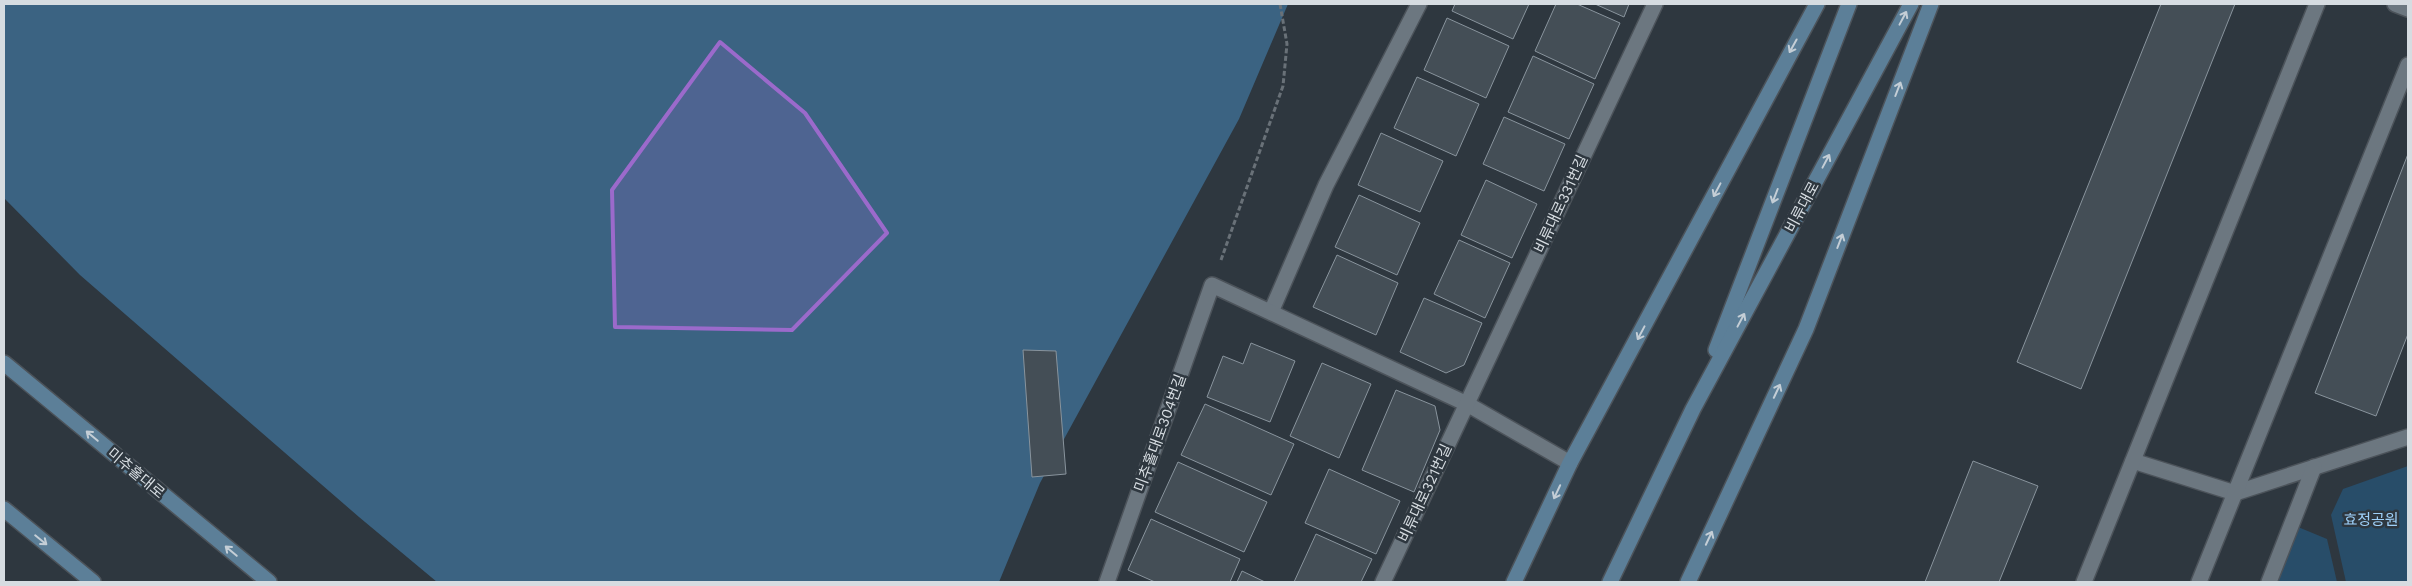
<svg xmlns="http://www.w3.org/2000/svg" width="2412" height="586" viewBox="0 0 2412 586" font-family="'Work Sans','Noto Sans KR',sans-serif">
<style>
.green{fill:#284d69}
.forest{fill:#3b6382}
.building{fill:#444e56;stroke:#89949d}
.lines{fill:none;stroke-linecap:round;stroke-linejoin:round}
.lane-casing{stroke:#4c535a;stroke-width:18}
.secondary-casing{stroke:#4c535a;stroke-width:18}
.path{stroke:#697178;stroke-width:3;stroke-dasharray:5 2.5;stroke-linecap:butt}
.lane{stroke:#6c7780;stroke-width:15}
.secondary{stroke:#5c7f98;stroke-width:15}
.oneway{stroke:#c4ced6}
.marked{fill:#9b6acb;fill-opacity:0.2;stroke:#9b6acb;stroke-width:4;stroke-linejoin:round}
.labels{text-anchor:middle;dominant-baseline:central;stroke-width:5;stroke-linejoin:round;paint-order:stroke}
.street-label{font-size:15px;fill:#d6dce1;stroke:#2e373f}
.park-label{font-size:15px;fill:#9ed0f9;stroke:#2e373f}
</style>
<rect width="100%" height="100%" fill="#2e373f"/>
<g class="green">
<polygon points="2408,466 2408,582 2346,582 2331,515 2343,489"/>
<polygon points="2298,527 2327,539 2337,582 2276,582"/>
</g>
<polygon class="forest" points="4,4 1288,4 1239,119 1040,483 999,582 437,582 359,517 80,275 4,198"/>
<g class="building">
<polygon points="1455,4 1529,4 1513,39 1452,11"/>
<polygon points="1556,4 1577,4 1620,23 1595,79 1535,51"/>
<polygon points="1595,4 1629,4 1624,17"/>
<polygon points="2161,4 2235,4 2081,389 2017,362"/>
<polygon points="1447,18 1509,46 1486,98 1424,70"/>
<polygon points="1533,56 1594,84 1569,139 1508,112"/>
<polygon points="1417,77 1479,104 1456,156 1394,128"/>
<polygon points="1504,117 1565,144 1544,191 1483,164"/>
<polygon points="1381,133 1443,161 1420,212 1358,185"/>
<polygon points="2408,154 2408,334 2376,416 2315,393"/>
<polygon points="1486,180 1537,204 1512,258 1461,235"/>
<polygon points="1359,195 1420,223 1397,275 1335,247"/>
<polygon points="1459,240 1510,263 1485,318 1434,294"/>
<polygon points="1337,255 1398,283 1376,335 1313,307"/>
<polygon points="1424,298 1482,323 1464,365 1446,373 1400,352"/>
<polygon points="1251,343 1295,361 1270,422 1207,397 1223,356 1243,364"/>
<polygon points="1023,350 1056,351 1066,474 1032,477"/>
<polygon points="1322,363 1371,384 1339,458 1290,436"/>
<polygon points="1396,390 1435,406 1440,430 1414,492 1362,470"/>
<polygon points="1205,404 1294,444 1271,495 1181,455"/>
<polygon points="1973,461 2038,486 1999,582 1925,582"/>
<polygon points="1178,462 1267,502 1244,552 1155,512"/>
<polygon points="1329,469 1400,501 1376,554 1305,523"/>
<polygon points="1151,519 1240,559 1230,582 1155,582 1128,570"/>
<polygon points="1316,534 1372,559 1361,582 1294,582"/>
<polygon points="1242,571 1265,582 1237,582"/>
</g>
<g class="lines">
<defs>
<g id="lane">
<polyline points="2395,4 2408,9"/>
<polyline points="1271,312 1326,185 1419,4"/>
<polyline points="2133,461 2235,493 2408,437"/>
<polyline points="1107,582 1212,285 1467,404 1570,463"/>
<polyline points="1383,582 1655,4"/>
<polyline points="2084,582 2317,4"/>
<polyline points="2199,582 2408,65"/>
<polyline points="2269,582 2314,467"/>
</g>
<g id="secondary">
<polyline points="1716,350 1849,4"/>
<polyline points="4,363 269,582"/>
<polyline points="4,509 93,582"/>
<polyline points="1514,582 1570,463 1817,4"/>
<polyline points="1610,582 1693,409 1911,4"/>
<polyline points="1688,582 1806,329 1931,4"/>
</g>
</defs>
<use href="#lane" class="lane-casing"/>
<use href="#secondary" class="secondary-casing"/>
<polyline class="path" points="1221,260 1283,86 1287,44 1280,4"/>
<use href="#lane" class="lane"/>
<use href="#secondary" class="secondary"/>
</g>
<defs><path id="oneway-shaft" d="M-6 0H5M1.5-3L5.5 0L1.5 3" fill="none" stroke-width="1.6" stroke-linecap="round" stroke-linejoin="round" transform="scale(1.25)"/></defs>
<g class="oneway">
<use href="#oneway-shaft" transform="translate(1903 18) rotate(-62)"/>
<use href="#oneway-shaft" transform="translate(1793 46) rotate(119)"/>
<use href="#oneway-shaft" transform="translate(1898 89) rotate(-69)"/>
<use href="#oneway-shaft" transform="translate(1826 161) rotate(-62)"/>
<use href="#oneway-shaft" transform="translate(1717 190) rotate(118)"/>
<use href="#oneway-shaft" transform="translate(1775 196) rotate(111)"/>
<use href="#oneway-shaft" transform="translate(1840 241) rotate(-69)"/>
<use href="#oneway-shaft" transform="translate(1741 320) rotate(-62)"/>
<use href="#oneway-shaft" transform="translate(1641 333) rotate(118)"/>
<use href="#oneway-shaft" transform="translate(1777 391) rotate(-65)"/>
<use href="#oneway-shaft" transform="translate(92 436) rotate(-140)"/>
<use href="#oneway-shaft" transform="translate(1557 492) rotate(115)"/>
<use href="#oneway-shaft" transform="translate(1709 538) rotate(-65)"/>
<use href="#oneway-shaft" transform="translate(41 540) rotate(39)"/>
<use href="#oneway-shaft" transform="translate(231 551) rotate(-140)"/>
</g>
<path class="marked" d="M 720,42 L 805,113 L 887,233 L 792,330 L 615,327 L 612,190 Z"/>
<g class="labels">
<g class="street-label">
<text transform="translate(1561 204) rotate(-65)">비류대로331번길</text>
<text transform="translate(1802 207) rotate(-62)">비류대로</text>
<text transform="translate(1160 433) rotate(-70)">미추홀대로304번길</text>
<text transform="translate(136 473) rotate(40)">미추홀대로</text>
<text transform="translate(1425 493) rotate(-65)">비류대로321번길</text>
</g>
<g class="park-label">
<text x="2371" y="520">효정공원</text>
</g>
</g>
<rect width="2412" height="586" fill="none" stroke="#d6dce1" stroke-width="10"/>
</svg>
